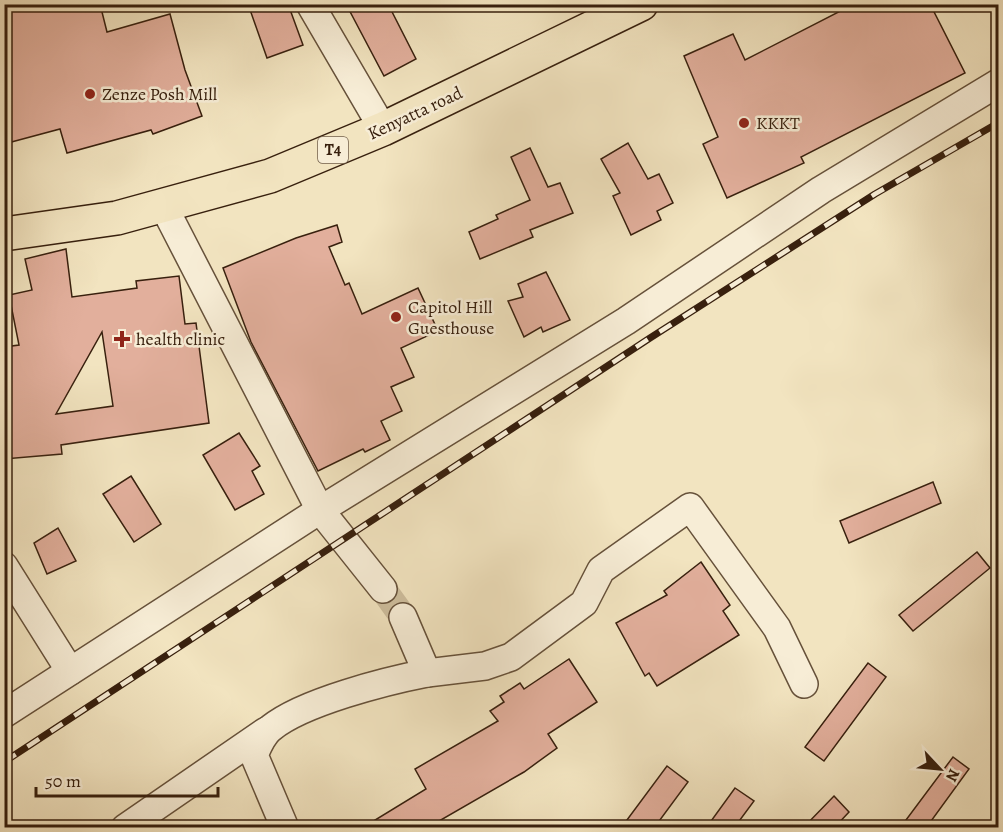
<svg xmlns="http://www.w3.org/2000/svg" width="1003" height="832" viewBox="0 0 1003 832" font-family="Alegreya,serif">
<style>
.building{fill:#e2af9c;stroke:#38200e;stroke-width:1.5;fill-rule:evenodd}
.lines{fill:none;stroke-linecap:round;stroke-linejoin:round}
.minor-tunnel{stroke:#cdbd9c;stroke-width:27;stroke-dasharray:27 14;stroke-linecap:butt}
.minor-casing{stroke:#66513a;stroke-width:30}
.highway-casing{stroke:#38200e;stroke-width:36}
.minor{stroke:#f7edd6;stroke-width:27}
.highway{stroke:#f2e4c0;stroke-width:33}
.rail-casing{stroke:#38200e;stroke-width:7}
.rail{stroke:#f7edd6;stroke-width:4.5;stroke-dasharray:14;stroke-linecap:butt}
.poi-dot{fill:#8f2418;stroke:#f7edd6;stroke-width:2}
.labels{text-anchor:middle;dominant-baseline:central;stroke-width:5;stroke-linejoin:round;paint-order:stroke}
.shield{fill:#f7edd6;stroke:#715e4a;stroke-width:1.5}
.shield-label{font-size:16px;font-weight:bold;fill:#38200e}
.poi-label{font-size:18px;fill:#38200e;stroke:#f7edd6;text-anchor:start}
.street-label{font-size:18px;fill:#38200e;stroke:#f7edd6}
</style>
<rect width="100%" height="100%" fill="#f2e4c0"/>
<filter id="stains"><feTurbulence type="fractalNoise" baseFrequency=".00333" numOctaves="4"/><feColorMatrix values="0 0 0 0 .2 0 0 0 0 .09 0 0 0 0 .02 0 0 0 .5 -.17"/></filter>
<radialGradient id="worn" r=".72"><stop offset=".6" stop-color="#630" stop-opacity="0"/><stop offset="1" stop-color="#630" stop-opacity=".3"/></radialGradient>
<g class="building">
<polygon points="4,4 100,4 107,32 170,14 185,70 202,116 153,134 151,130 67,153 60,129 4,144"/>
<polygon points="248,4 288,4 303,45 267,58"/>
<polygon points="346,4 388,4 416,59 384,76"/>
<polygon points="854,4 930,4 965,73 801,157 804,163 727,198 703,144 718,137 684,56 733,34 745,60"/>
<polygon points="628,143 648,179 659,174 673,203 657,211 661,220 631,235 613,196 620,193 601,159"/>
<polygon points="530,148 548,187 560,183 573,213 530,230 533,237 480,259 469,232 498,219 496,215 530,200 511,157"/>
<polygon points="337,225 342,242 329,247 345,285 349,283 362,314 418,288 438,331 401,348 414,377 391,387 402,411 381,421 390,440 365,452 363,449 318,471 251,342 223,268 296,238"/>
<path d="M 66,249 L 72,297 L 137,288 L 136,281 L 179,276 L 185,324 L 196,323 L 209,423 L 61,445 L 62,454 L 4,459 L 4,347 L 19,345 L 9,295 L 32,290 L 25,259 ZM 102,332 L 113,406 L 56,414 Z"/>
<polygon points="546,272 570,320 543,332 541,327 524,337 508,301 523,297 518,284"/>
<polygon points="239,433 260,466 252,471 264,494 235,510 203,455"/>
<polygon points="131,476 161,524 134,542 103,494"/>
<polygon points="933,482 941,503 849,543 840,521"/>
<polygon points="58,528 76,561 47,574 34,543"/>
<polygon points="977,552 990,568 913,631 899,615"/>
<polygon points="701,562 730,605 723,611 739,635 657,686 649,673 645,676 616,623 667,595 664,591"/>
<polygon points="569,659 597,702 548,734 557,748 524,772 427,828 362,828 426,789 415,769 498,721 490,711 504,702 500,696 520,683 524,689"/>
<polygon points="868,663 886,677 824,761 805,747"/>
<polygon points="953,757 969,769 926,828 900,828"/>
<polygon points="667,766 688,782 654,828 621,828"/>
<polygon points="735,788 754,801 734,828 706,828"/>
<polygon points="834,796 849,812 834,828 803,828"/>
</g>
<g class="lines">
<polyline class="minor-tunnel" points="383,589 403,617"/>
<defs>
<g id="minor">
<polyline points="310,4 383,129"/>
<polyline points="164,207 320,510 383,589"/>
<polyline points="4,566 70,671"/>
<polyline points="427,673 485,666 511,657 584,603 601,570 690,507 777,628 804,684"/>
<polyline points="4,714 320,510 626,321 821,190 998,83"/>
<polyline points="125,828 266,731"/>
<path d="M 285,828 L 254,755 C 258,746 263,734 271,728 C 303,702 386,681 427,673 L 403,617"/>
</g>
<polyline id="highway" points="4,234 117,218 270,176 383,129 641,4"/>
</defs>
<use href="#minor" class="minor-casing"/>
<use href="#highway" class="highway-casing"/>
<use href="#minor" class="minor"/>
<use href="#highway" class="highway"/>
<defs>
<polyline id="rail" points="4,762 650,338 875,194 998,123"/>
</defs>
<use href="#rail" class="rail-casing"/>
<use href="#rail" class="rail"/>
</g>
<g class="poi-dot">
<circle cx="90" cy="94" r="6"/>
<circle cx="744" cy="123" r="6"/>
<circle cx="396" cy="317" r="6"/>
<path d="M119 330h6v6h6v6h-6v6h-6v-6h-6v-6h6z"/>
</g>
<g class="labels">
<rect class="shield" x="318" y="137" width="30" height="26" rx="4.5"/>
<g class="shield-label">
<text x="333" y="150">T4</text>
</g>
<g class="poi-label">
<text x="102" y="94">Zenze Posh Mill</text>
<text x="756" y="123">KKKT</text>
<text x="408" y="307">Capitol Hill<tspan x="408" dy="21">Guesthouse</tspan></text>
<text x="136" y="339">health clinic</text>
</g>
<g class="street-label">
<text transform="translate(415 113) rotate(-25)">Kenyatta road</text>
</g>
</g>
<rect width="1003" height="832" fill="none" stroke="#f2e4c0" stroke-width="24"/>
<rect x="6" y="6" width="991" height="820" fill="none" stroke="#38200e" stroke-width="3"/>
<rect x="12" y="12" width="979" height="808" fill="none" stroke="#38200e" stroke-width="1.5"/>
<g transform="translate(940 769) rotate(116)" stroke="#f7edd6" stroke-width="4.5" paint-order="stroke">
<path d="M0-4.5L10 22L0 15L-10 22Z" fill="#38200e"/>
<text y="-9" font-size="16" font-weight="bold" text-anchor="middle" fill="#38200e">N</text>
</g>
<path d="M36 787v9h182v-9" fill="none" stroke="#38200e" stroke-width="3"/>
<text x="45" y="787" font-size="18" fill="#38200e" stroke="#f7edd6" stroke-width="4.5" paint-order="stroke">50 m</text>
<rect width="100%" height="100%" filter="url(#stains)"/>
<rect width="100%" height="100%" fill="url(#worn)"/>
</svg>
